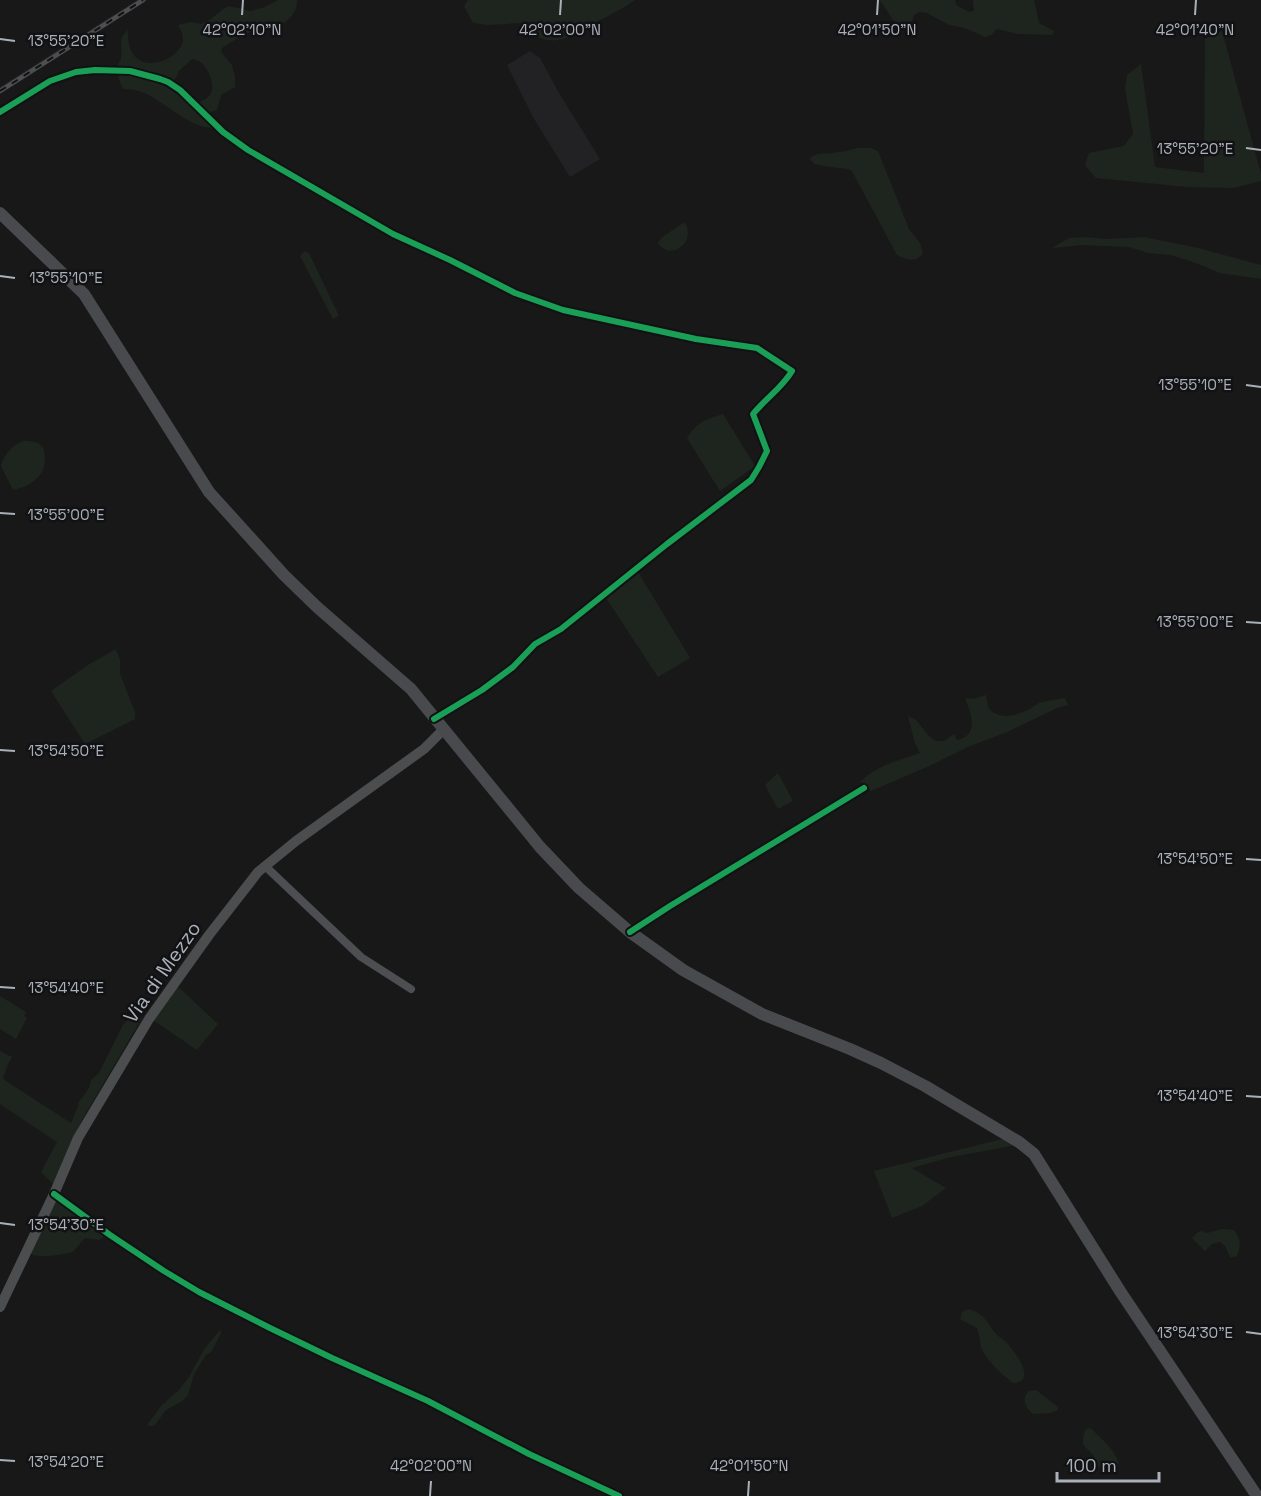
<svg xmlns="http://www.w3.org/2000/svg" width="1261" height="1496" viewBox="0 0 1261 1496" font-family="'Space Grotesk',sans-serif">
<style>
.built{fill:#222224}
.green{fill:#1e251e;fill-rule:evenodd}
.lines{fill:none;stroke-linecap:round;stroke-linejoin:round}
.minor{stroke:#4c4e51;stroke-width:8}
.secondary{stroke:#4b4d4f;stroke-width:10}
.primary{stroke:#494a4d;stroke-width:12}
.rail-casing{stroke:#4c4e50;stroke-width:4.5}
.rail{stroke:#121214;stroke-width:2;stroke-dasharray:7;stroke-linecap:butt}
.cycleway-casing{stroke:#121214;stroke-width:10}
.cycleway{stroke:#1a9f57;stroke-width:6}
.ticks{fill:none;stroke:#a9b0b9;stroke-width:2}
.labels{text-anchor:middle;dominant-baseline:central;stroke-width:5;stroke-linejoin:round;paint-order:stroke}
.street-label{font-size:20px;fill:#a9b0b9;stroke:#121214}
.ticks-label{font-size:15px;text-anchor:middle;fill:#a9b0b9;stroke:#121214;stroke-width:5;stroke-linejoin:round;paint-order:stroke}
</style>
<rect width="100%" height="100%" fill="#181818"/>
<g class="built">
<polygon points="137,0 148,0 0,94 0,87"/>
<polygon points="530,51 540,58 559,93 600,159 570,177 534,119 507,65"/>
</g>
<g class="green">
<path d="M 278,0 L 297,0 C 298,11 289,21 279,25 C 271,29 260,28 251,32 C 241,35 232,42 222,48 L 221,52 L 232,65 L 235,77 L 235,87 L 221,95 L 217,110 L 211,112 L 211,128 C 185,125 166,102 142,92 C 136,90 129,89 123,89 C 119,81 117,75 118,66 C 119,61 121,61 121,57 C 123,44 117,40 128,30 C 125,83 184,62 183,38 C 183,34 180,29 178,25 L 191,22 L 201,24 L 211,19 L 223,9 L 229,6 L 251,11 L 265,7 ZM 192,59 C 204,59 214,78 212,90 C 210,98 204,100 197,103 L 174,82 L 179,71 Z"/>
<path d="M 468,0 L 635,0 C 624,8 613,13 602,19 C 585,29 561,47 540,38 C 533,36 527,27 522,23 L 487,25 L 473,23 L 464,6 Z"/>
<path d="M 879,0 L 955,0 L 956,5 L 969,12 L 974,11 L 973,0 L 1034,0 L 1039,23 L 1054,31 L 1052,35 L 1018,34 L 997,29 L 991,35 L 985,37 L 965,28 L 949,25 L 927,13 L 919,12 L 914,15 L 912,22 L 908,27 C 892,27 889,10 879,0 Z"/>
<polygon points="1222,31 1261,174 1261,181 1234,188 1188,187 1096,178 1085,165 1089,153 1124,146 1133,134 1125,89 1127,75 1141,64 1155,167 1204,173 1205,39"/>
<path d="M 858,148 L 871,148 L 878,151 L 909,229 L 920,243 L 923,253 C 917,263 906,260 897,255 L 852,171 L 847,169 L 825,166 L 815,164 L 809,159 C 816,152 823,154 833,153 C 841,152 850,150 858,148 Z"/>
<path d="M 683,223 L 686,224 C 695,244 670,261 658,243 L 661,238 Z"/>
<polygon points="1086,237 1108,239 1144,237 1198,248 1261,265 1261,279 1220,273 1196,263 1171,255 1148,253 1129,247 1082,245 1052,248 1069,238"/>
<polygon points="304,251 309,253 339,316 333,319 300,256"/>
<path d="M 723,414 L 755,466 L 720,491 L 687,438 C 697,422 705,420 723,414 Z"/>
<path d="M 24,441 C 39,441 45,444 45,460 C 44,467 43,472 38,477 C 32,484 23,488 13,490 L 1,466 C 5,453 12,445 24,441 Z"/>
<polygon points="638,572 690,658 658,677 606,598"/>
<polygon points="116,649 120,660 120,674 135,712 135,719 85,744 51,691 88,665"/>
<path d="M 986,695 L 988,707 L 992,712 L 999,715 L 1006,716 L 1015,715 L 1028,710 L 1039,703 L 1047,701 L 1065,698 L 1068,705 L 1057,708 L 1007,732 L 968,747 L 927,767 L 871,791 L 865,783 L 860,782 C 877,765 898,761 920,753 L 915,743 L 908,716 L 916,720 L 929,736 L 936,741 L 944,741 L 954,734 L 957,740 C 980,735 971,713 965,698 L 974,699 Z"/>
<polygon points="778,773 793,801 778,809 765,785"/>
<polygon points="175,984 218,1024 197,1050 150,1018"/>
<polygon points="0,996 26,1012 24,1016 27,1018 16,1039 0,1029"/>
<path d="M 133,1013 L 142,1018 L 83,1118 L 71,1142 L 54,1185 L 41,1172 L 57,1142 L 0,1104 L 0,1051 L 12,1057 L 8,1064 L 3,1078 L 6,1081 L 71,1123 L 79,1104 L 78,1103 C 84,1095 90,1090 91,1080 L 99,1073 L 123,1025 Z"/>
<polygon points="1006,1138 1017,1145 951,1157 912,1168 946,1188 922,1206 892,1218 874,1171"/>
<path d="M 54,1197 L 106,1235 L 99,1240 L 85,1238 L 81,1242 L 73,1252 C 58,1255 42,1259 27,1253 Z"/>
<path d="M 1222,1229 L 1234,1230 C 1241,1239 1241,1246 1237,1256 L 1233,1257 L 1230,1257 L 1225,1246 L 1220,1242 L 1212,1244 L 1205,1251 L 1192,1238 L 1197,1233 L 1201,1231 L 1207,1233 Z"/>
<path d="M 968,1309 C 973,1310 977,1312 981,1315 C 987,1320 991,1328 996,1334 C 999,1337 1004,1340 1007,1343 C 1015,1352 1038,1382 1013,1383 C 1003,1375 985,1359 981,1347 C 980,1340 979,1334 977,1328 L 960,1319 L 962,1312 Z"/>
<polygon points="220,1330 221,1333 212,1351 205,1356 194,1374 188,1395 182,1401 165,1411 155,1425 151,1426 147,1425 162,1405 179,1390 189,1377 205,1348"/>
<path d="M 1036,1390 L 1058,1407 L 1058,1410 L 1051,1413 L 1033,1414 C 1026,1408 1020,1399 1029,1391 Z"/>
<path d="M 1090,1428 C 1102,1439 1113,1448 1119,1463 L 1114,1472 L 1104,1470 L 1096,1465 L 1094,1456 C 1084,1444 1080,1448 1085,1430 Z"/>
</g>
<g class="lines">
<g class="minor">
<path d="M 0,112 L 50,81 L 76,72 L 95,70 L 130,71 L 160,79 L 168,82 L 180,90 L 223,132 L 248,150 L 393,234 L 450,260 L 515,293 L 563,310 L 696,339 L 757,348 L 792,371 C 782,388 765,399 753,414 L 767,451 L 759,467 L 751,480 L 667,544 L 561,629 L 535,644 L 513,667 L 482,690 L 434,719"/>
<polyline points="265,866 361,957 411,989"/>
<polyline points="630,932 670,906 864,788"/>
<polyline points="54,1194 110,1235 164,1271 199,1292 270,1328 332,1358 428,1401 529,1454 619,1496"/>
</g>
<polyline class="secondary" points="0,1307 54,1194 78,1138 149,1019 209,935 258,872 296,841 424,749 443,730"/>
<polyline class="primary" points="0,213 84,294 209,492 284,575 317,607 411,689 540,847 579,888 630,932 683,970 762,1014 850,1049 881,1063 925,1086 1019,1142 1034,1154 1120,1291 1257,1496"/>
<defs>
<polyline id="rail" points="0,91 143,0"/>
</defs>
<use href="#rail" class="rail-casing"/>
<use href="#rail" class="rail"/>
<defs>
<g id="cycleway">
<path d="M 0,112 L 50,81 L 76,72 L 95,70 L 130,71 L 160,79 L 168,82 L 180,90 L 223,132 L 248,150 L 393,234 L 450,260 L 515,293 L 563,310 L 696,339 L 757,348 L 792,371 C 782,388 765,399 753,414 L 767,451 L 759,467 L 751,480 L 667,544 L 561,629 L 535,644 L 513,667 L 482,690 L 434,719"/>
<polyline points="630,932 670,906 864,788"/>
<polyline points="54,1194 110,1235 164,1271 199,1292 270,1328 332,1358 428,1401 529,1454 619,1496"/>
</g>
</defs>
<use href="#cycleway" class="cycleway-casing"/>
<use href="#cycleway" class="cycleway"/>
</g>
<path class="ticks" d="M 242,15 L 243,0M 560,15 L 561,0M 877,15 L 878,0M 1195,15 L 1196,0M 0,39 L 15,41M 1246,148 L 1261,150M 0,276 L 15,278M 1246,385 L 1261,387M 0,513 L 15,514M 1246,622 L 1261,623M 0,750 L 15,751M 1246,859 L 1261,860M 0,987 L 15,988M 1246,1096 L 1261,1097M 0,1223 L 15,1225M 1246,1332 L 1261,1334M 0,1460 L 15,1461M 430,1496 L 431,1481M 748,1496 L 749,1481"/>
<g class="labels">
<g class="street-label">
<text transform="translate(162 972) rotate(-55)">Via di Mezzo</text>
</g>
</g>
<g class="ticks-label">
<text x="242" y="35">42°02'10"N</text>
<text x="560" y="35">42°02'00"N</text>
<text x="877" y="35">42°01'50"N</text>
<text x="1195" y="35">42°01'40"N</text>
<text x="66" y="46">13°55'20"E</text>
<text x="1195" y="154">13°55'20"E</text>
<text x="66" y="283">13°55'10"E</text>
<text x="1195" y="390">13°55'10"E</text>
<text x="66" y="520">13°55'00"E</text>
<text x="1195" y="627">13°55'00"E</text>
<text x="66" y="756">13°54'50"E</text>
<text x="1195" y="864">13°54'50"E</text>
<text x="66" y="993">13°54'40"E</text>
<text x="1195" y="1101">13°54'40"E</text>
<text x="66" y="1230">13°54'30"E</text>
<text x="1195" y="1338">13°54'30"E</text>
<text x="66" y="1467">13°54'20"E</text>
<text x="431" y="1471">42°02'00"N</text>
<text x="749" y="1471">42°01'50"N</text>
</g>
<path d="M1057 1472v9h102v-9" fill="none" stroke="#a9b0b9" stroke-width="3"/>
<text x="1066" y="1472" font-size="18" fill="#a9b0b9" stroke="#121214" stroke-width="4.5" paint-order="stroke">100 m</text>
</svg>
